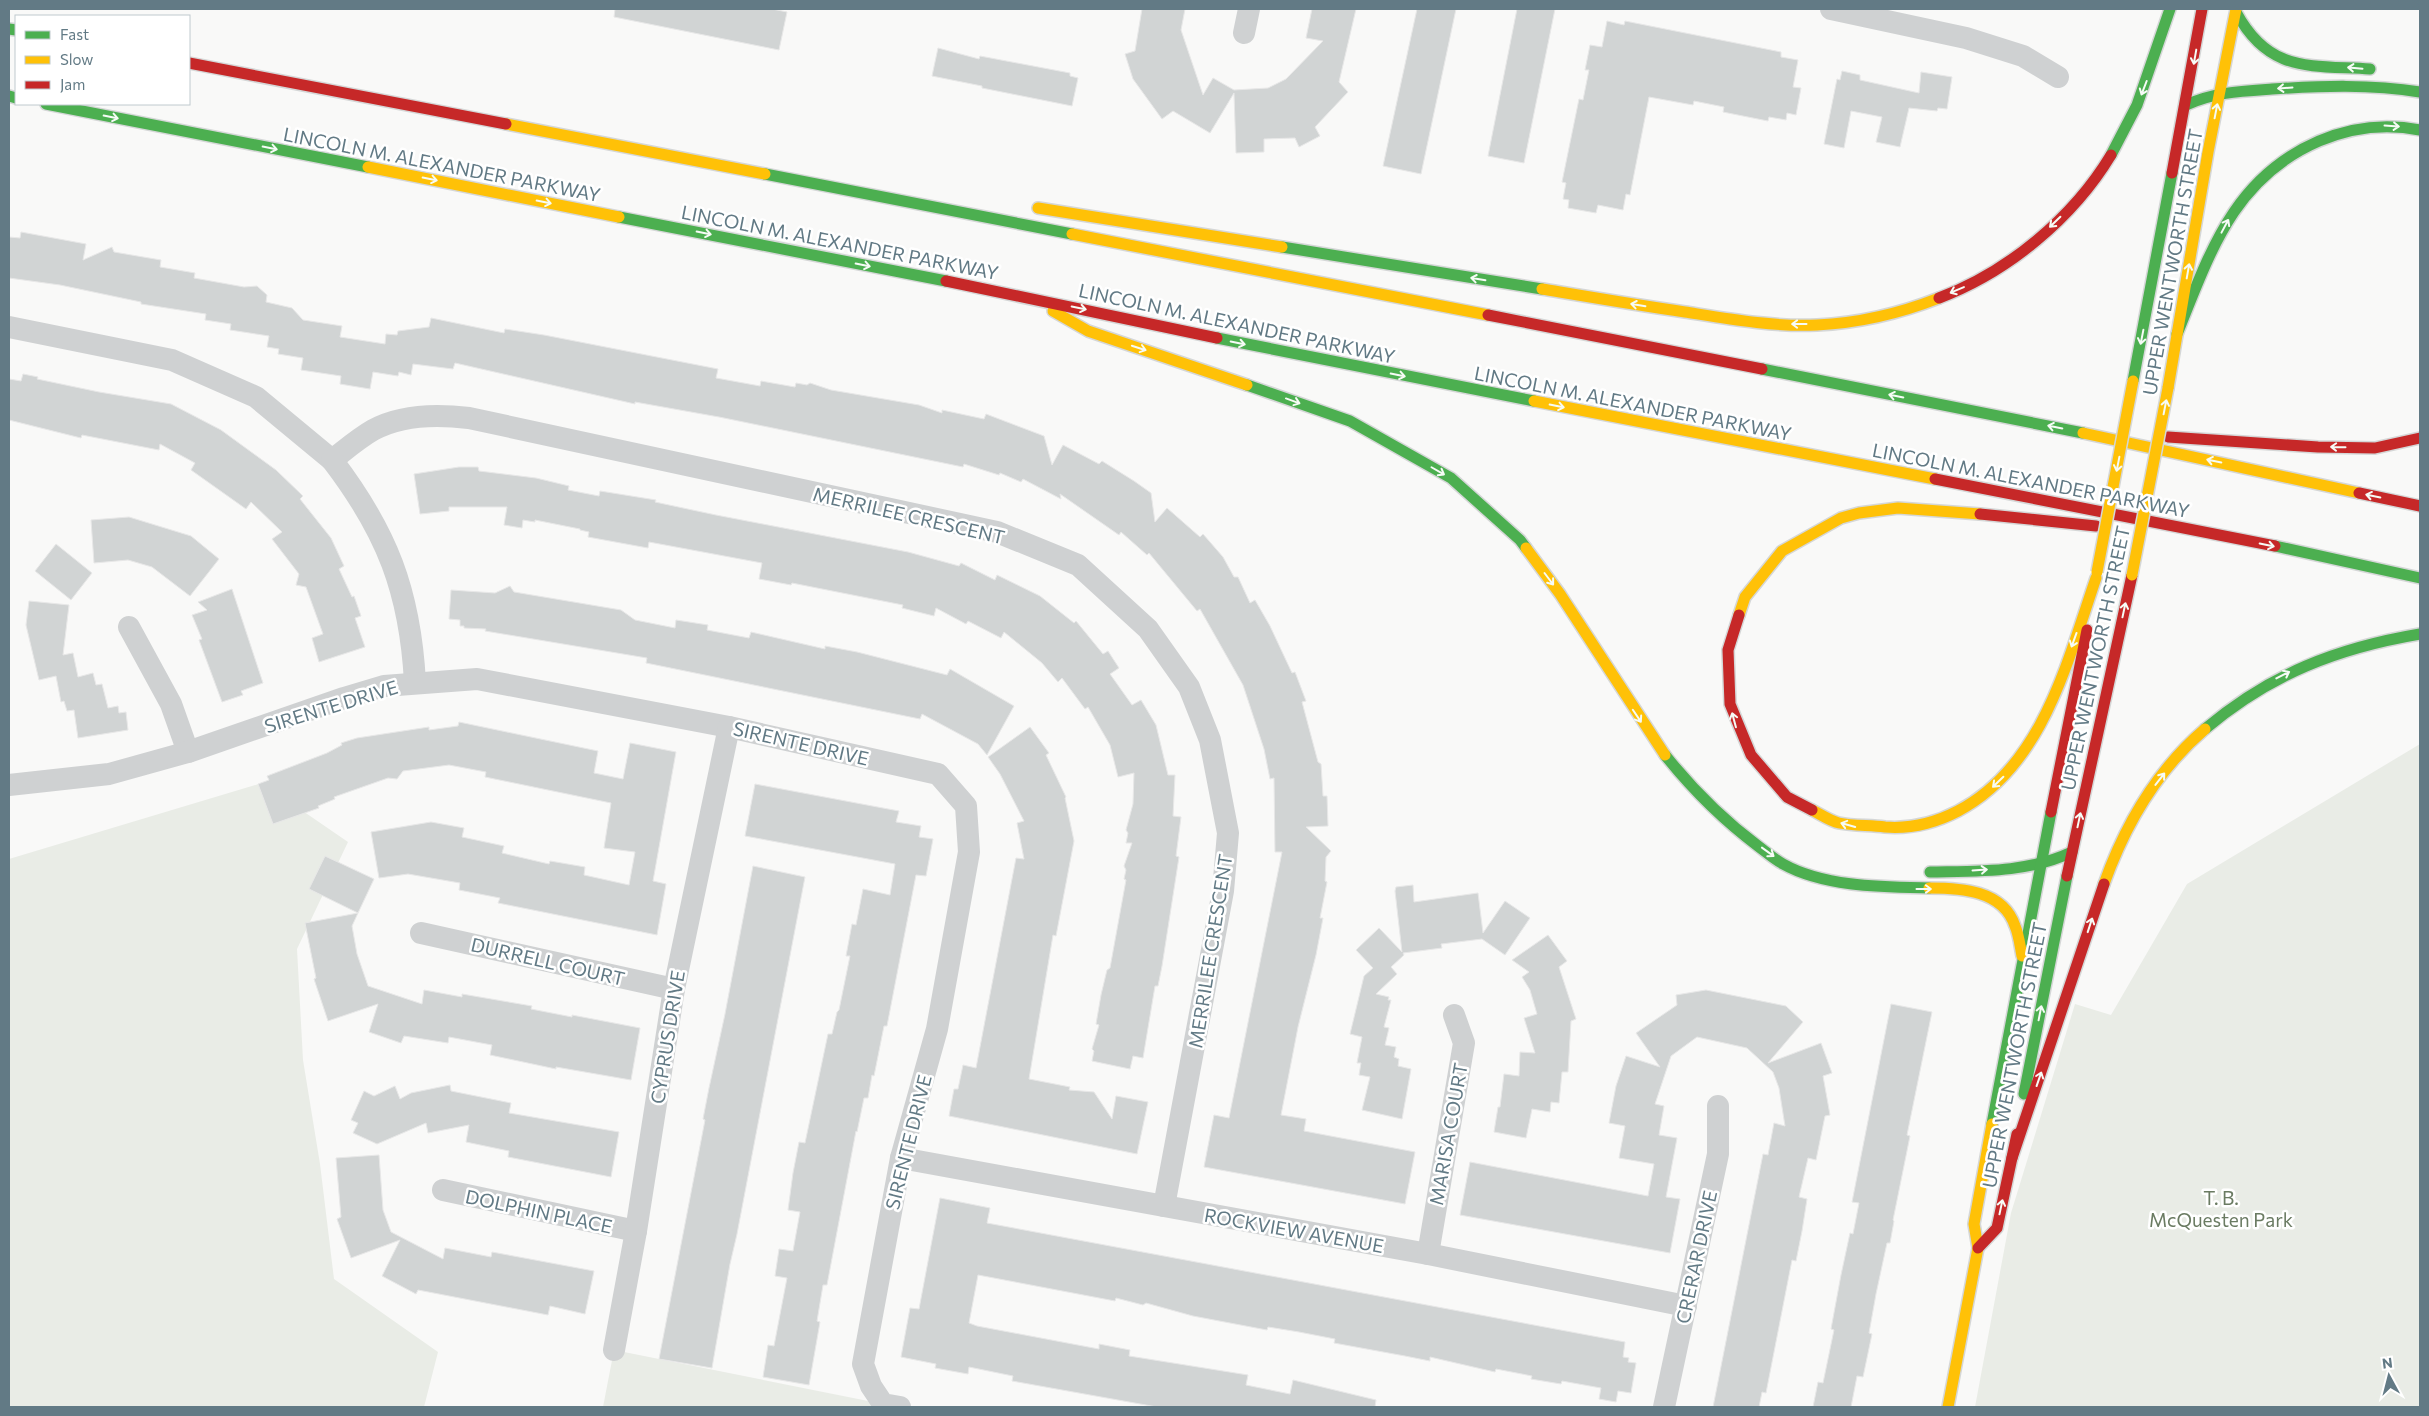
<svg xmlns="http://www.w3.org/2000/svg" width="2429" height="1416" viewBox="0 0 2429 1416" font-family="Commissioner,sans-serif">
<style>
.green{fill:#e9ece6}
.building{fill:#d1d4d4;stroke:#e8e8e8}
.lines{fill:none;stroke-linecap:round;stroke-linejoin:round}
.fast-casing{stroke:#d5d7d7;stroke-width:14}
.slow-casing{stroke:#d5d7d7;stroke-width:14}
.jam-casing{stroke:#d5d7d7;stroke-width:14}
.street{stroke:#cfd1d2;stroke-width:22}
.fast{stroke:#4caf50;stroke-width:11}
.slow{stroke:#ffc107;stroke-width:11}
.jam{stroke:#c62828;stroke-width:11}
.slow-bridge-casing{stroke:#d5d7d7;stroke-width:14;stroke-linecap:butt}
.slow-bridge{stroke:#ffc107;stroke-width:11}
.oneway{stroke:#f6fbf6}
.labels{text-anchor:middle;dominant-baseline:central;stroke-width:5;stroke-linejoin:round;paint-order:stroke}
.street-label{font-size:19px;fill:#627a85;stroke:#fff}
.park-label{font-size:19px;fill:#6a7b62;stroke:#fff}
</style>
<rect width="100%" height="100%" fill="#f9f9f8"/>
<g class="green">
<polygon points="2420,744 2420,1407 1975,1407 2011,1213 2075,1004 2111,1015 2187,884"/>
<polygon points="262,783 348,842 297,949 303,1060 320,1164 334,1279 438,1352 424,1407 9,1407 9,859"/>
<polygon points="614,1350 898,1407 603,1407"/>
</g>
<g class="building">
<polygon points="615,9 772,9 787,12 779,50 614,17"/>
<polygon points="1142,9 1185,9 1181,30 1203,95 1213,78 1234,90 1268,88 1286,79 1323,41 1306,38 1312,9 1356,9 1339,82 1348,92 1315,127 1320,136 1299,147 1295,138 1264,139 1264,152 1236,153 1234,93 1210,133 1173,111 1162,119 1133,79 1125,54 1135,51"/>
<polygon points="1417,9 1456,9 1421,174 1383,166"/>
<polygon points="1517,9 1555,9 1524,163 1488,156"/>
<polygon points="1607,21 1624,25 1625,21 1781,52 1781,57 1798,60 1793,87 1801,88 1796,115 1787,113 1786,120 1769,117 1768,121 1723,112 1724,107 1694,101 1693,105 1649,97 1630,195 1626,194 1623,210 1598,205 1596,213 1568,208 1569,200 1563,199 1566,183 1562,182 1579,99 1583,100 1589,70 1585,70 1590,45 1602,47"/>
<polygon points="938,48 979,59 980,56 1070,73 1070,76 1078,78 1072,106 982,88 982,86 932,76"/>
<polygon points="1842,71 1860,75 1860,80 1919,93 1921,72 1952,77 1947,109 1938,108 1937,111 1909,108 1900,147 1876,142 1882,117 1851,111 1844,148 1824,144 1837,79 1840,80"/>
<polygon points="21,232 86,244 83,260 112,247 114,252 161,260 160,267 195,273 194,278 244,287 257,286 267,295 266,302 292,308 303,320 342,326 340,337 385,344 386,334 397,335 398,331 429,327 431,318 504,333 505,329 544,335 718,369 716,378 760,386 761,381 795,387 796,383 807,385 810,383 831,390 919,405 942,413 942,410 984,419 986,414 1044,436 1052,465 1063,445 1099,464 1102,461 1134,481 1151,493 1155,522 1167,508 1200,537 1203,534 1223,557 1234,577 1238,577 1250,603 1255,600 1270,626 1292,673 1295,672 1306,701 1302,702 1318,762 1321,764 1323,796 1327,796 1328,826 1306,827 1331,851 1326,857 1325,881 1327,882 1320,918 1323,918 1316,955 1298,1027 1281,1115 1306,1119 1304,1131 1415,1152 1405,1204 1204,1167 1214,1115 1229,1118 1282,852 1275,852 1274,778 1270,779 1264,749 1243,685 1200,609 1197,611 1149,553 1147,555 1121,532 1119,535 1060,494 1061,499 1023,479 1021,482 1000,473 999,475 964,464 963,467 719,417 635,402 635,404 455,363 453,369 413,364 411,375 399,372 398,376 373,372 370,389 340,384 341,376 301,370 303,358 278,354 279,349 267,347 269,336 230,330 231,324 205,320 206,314 141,304 141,302 60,285 9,278 9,237 20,238"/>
<polygon points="23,374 38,377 37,379 99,392 171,404 221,430 276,470 303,496 300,499 331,538 344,566 339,569 352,597 354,596 361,616 355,618 365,647 319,662 312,638 323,634 306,587 296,585 299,574 272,539 282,532 251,502 246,509 191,470 195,463 160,444 159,450 82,435 81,438 9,420 9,379 21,381"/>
<polygon points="459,467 478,467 479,471 536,478 569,486 568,490 599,496 600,491 656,500 655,502 716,515 908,552 959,566 961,563 995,580 997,575 1040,596 1074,623 1076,621 1103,654 1108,651 1119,668 1110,674 1132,705 1141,700 1156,725 1168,775 1175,775 1173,816 1181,817 1176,856 1179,857 1162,966 1158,986 1155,986 1143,1058 1133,1056 1130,1069 1092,1061 1094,1051 1092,1049 1099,1025 1096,1024 1101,995 1107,970 1110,968 1126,880 1124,879 1126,870 1124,866 1132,843 1126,843 1128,833 1126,830 1133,804 1134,773 1118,777 1110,745 1088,707 1085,709 1062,678 1058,682 1042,663 1004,632 1001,638 968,621 966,624 936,608 934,616 902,608 903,605 792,583 791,585 759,579 762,563 649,542 648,548 588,537 589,532 580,530 580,529 535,520 535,522 523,520 522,528 504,525 507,507 449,507 449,511 420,514 414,474"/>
<polygon points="129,517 191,536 219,559 190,596 152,567 128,560 94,563 91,520"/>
<polygon points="56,544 92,573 71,600 35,571"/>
<polygon points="510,586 514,592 621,610 635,620 675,628 676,620 708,625 707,630 749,638 751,632 825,649 825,646 857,652 947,675 950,669 1014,706 987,755 978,744 922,714 920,719 646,663 647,658 485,631 486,629 464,628 464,626 460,626 460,620 449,619 451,590 495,593"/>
<polygon points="232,589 263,683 241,691 243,695 222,702 199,640 202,639 192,615 207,610 198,602"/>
<polygon points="29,601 69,605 63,655 73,653 78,677 93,673 96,685 102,684 108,708 118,706 119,713 126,712 128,730 78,738 74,710 67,711 64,701 61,702 56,676 39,680 26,625"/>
<polygon points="459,722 598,751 594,773 623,779 630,743 676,752 653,881 666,884 657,935 498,903 500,898 459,890 460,883 408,874 379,878 371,832 431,822 464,828 462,837 504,846 502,853 549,864 550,861 585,867 584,875 629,885 635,852 604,848 611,803 485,777 486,772 449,765 403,771 397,779 388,778 334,797 335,799 318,806 319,808 273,824 258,784 269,780 267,776 327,753 342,745 341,743 357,738 429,727 429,730 458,726"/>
<polygon points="1030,727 1049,753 1046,755 1066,797 1065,798 1074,841 1056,936 1053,935 1029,1079 1070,1087 1069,1090 1094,1092 1112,1119 1116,1096 1148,1102 1137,1154 949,1116 954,1089 958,1089 963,1065 976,1068 1016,858 1024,859 1017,823 1024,821 1000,774 988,757"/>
<polygon points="755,784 899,811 896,822 921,826 919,837 933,839 926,876 916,875 887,1026 884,1026 874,1076 872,1075 868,1098 864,1098 857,1132 856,1131 827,1285 823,1285 817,1321 820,1322 809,1385 763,1377 768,1345 774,1346 787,1278 775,1276 779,1249 793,1251 800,1212 788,1210 793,1173 799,1142 805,1143 828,1034 832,1034 837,1012 839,1010 850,956 846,956 852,924 856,925 863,889 890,895 895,864 745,836"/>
<polygon points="325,856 374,879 358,913 309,889"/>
<polygon points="753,866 805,877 737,1234 730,1264 712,1368 659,1359 705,1120 703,1119 709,1088 725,1014"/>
<polygon points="1413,885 1414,902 1478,893 1483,933 1505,901 1530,918 1505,955 1482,939 1441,944 1442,948 1403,953 1404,955 1391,967 1397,974 1376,994 1389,997 1388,1000 1391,1000 1384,1027 1389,1028 1385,1045 1396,1047 1394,1057 1399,1059 1398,1066 1411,1069 1402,1119 1362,1110 1370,1077 1359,1075 1361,1063 1357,1063 1362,1037 1350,1034 1364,976 1373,968 1356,950 1379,928 1402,952 1395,891 1396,887"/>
<polygon points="358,913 352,926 357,954 368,986 422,1004 424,990 462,997 462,994 532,1006 531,1009 572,1017 572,1015 640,1028 631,1080 556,1067 556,1069 490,1055 492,1045 449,1037 448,1043 404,1036 401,1043 369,1032 378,1004 328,1021 314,979 316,978 305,923"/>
<polygon points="1548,935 1567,961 1559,967 1576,1019 1571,1021 1568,1072 1562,1072 1559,1103 1551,1102 1550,1112 1532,1109 1526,1138 1494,1132 1498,1107 1500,1107 1504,1074 1519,1076 1520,1052 1535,1053 1524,1018 1537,1014 1530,990 1522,977 1529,972 1512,960"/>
<polygon points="1706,990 1786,1006 1803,1022 1768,1063 1821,1043 1832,1073 1823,1076 1830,1115 1825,1116 1816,1160 1808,1158 1799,1197 1807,1199 1802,1231 1796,1261 1792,1260 1766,1393 1762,1392 1759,1407 1713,1407 1763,1154 1768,1155 1774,1123 1785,1126 1779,1088 1773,1072 1747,1048 1697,1037 1671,1056 1655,1104 1664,1106 1659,1135 1677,1138 1666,1197 1680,1199 1670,1253 1460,1215 1470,1162 1648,1196 1654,1164 1619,1158 1625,1126 1609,1123 1616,1086 1626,1056 1660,1067 1636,1033 1677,1005 1676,995"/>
<polygon points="1891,1004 1932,1012 1907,1135 1910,1136 1893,1220 1894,1221 1890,1243 1887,1243 1876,1294 1869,1333 1872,1334 1863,1377 1857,1376 1851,1407 1813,1407 1818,1382 1823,1383 1834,1330 1831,1329 1841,1275 1850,1233 1853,1234 1859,1203 1852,1202"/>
<polygon points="450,1085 451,1091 511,1103 509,1113 619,1132 611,1177 508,1157 509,1151 466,1142 469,1125 428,1133 426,1123 377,1144 353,1133 358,1123 351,1120 364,1091 374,1096 395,1086 400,1099 411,1093"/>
<polygon points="379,1155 383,1210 391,1232 443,1259 445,1248 491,1257 492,1252 594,1271 585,1314 550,1306 548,1315 418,1290 416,1294 382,1276 400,1240 351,1258 337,1219 341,1217 336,1158"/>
<polygon points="940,1198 990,1208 987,1223 1625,1342 1623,1357 1629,1358 1628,1362 1636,1363 1631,1393 1618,1391 1616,1402 1599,1399 1601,1388 1562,1381 1561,1384 1531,1379 1532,1376 1496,1369 1495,1372 1430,1357 1430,1361 1405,1356 1334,1343 1335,1339 1299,1332 1268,1327 1267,1330 1193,1316 1146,1303 1143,1305 1116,1298 1115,1301 978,1275 969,1323 977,1326 1099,1349 1099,1344 1130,1350 1129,1356 1248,1375 1246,1385 1290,1394 1293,1380 1376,1400 1375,1407 1157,1407 1012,1381 1013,1376 969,1367 968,1374 935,1368 936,1364 901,1357 910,1308 919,1309"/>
</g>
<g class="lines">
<defs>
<g id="fast">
<path d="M 2236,12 C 2269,73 2309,65 2370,69"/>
<polyline points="9,29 16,30"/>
<polyline points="9,96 16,98"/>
<polyline points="46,104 368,167"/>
<path d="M 2186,105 C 2214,92 2242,91 2272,89 C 2322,86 2370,84 2420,92"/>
<polyline points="2111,155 2137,105 2170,9"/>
<polyline points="765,174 1072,234"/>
<polyline points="619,217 946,281"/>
<polyline points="1282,247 1542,289"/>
<path d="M 2177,334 C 2210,253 2233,178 2319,141 C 2352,127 2385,123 2420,130"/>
<polyline points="1217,338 1534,401"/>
<polyline points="1762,369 2083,433"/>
<polyline points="2133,381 2172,173"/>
<polyline points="1247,385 1350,421 1451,478 1520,540 1526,548"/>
<polyline points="2275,546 2420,578"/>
<path d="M 2205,729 C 2270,674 2337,648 2420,634"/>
<path d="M 1665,755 C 1693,790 1722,819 1758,846 C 1766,852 1774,859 1783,864 C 1824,887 1883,887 1929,888"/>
<path d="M 1930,872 C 1978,871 2028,873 2072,852"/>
<polyline points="2024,1094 2067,876"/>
<polyline points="1992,1124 2051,812"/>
</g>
<g id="slow">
<polyline points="506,124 765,174"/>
<polyline points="368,167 619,217"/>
<polyline points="1038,208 1282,247"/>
<polyline points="1072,234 1488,315"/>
<path d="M 1542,289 C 1590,297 1637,305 1685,312 C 1729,319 1773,327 1817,325 C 1858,323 1901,313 1939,298"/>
<polyline points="1053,311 1088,331 1247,385"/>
<polyline points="2168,388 2208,152 2236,9"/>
<polyline points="1534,401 1935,479"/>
<polyline points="2083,433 2359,493"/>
<polyline points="1526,548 1560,594 1665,755"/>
<polyline points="1739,615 1745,597 1782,551 1841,518 1859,513 1898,508 1980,514"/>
<path d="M 1812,810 C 1820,814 1830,821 1839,823 C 1854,826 1870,825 1885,827 C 1910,829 1935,823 1958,811 C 2043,766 2067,662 2096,578"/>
<path d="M 2104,884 C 2125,825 2157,770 2205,729"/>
<path d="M 1929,888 C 1961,888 2003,890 2015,926 C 2019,935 2020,946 2022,956"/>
<polyline points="1948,1407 1978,1248 1974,1224 1992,1124"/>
</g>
<g id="jam">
<polyline points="189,63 506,124"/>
<polyline points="2172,173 2202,9"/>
<polyline points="946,281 1217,338"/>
<path d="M 1939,298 C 2008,272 2073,218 2111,155"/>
<polyline points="1488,315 1762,369"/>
<polyline points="2168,437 2318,447 2375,448 2420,438"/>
<polyline points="1935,479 2275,546"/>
<polyline points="2359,493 2420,506"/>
<polyline points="1980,514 2096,526"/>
<polyline points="1739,615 1728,650 1730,704 1751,755 1787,797 1812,810"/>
<polyline points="2051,812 2087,630"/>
<polyline points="2067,876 2132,575"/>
<polyline points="2012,1158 2104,884"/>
<polyline points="1978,1248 1997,1228 2017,1134"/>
</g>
</defs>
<use href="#fast" class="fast-casing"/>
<use href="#slow" class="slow-casing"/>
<use href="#jam" class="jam-casing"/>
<g class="street">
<polyline points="1831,9 1966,38 2023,56 2058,77"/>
<polyline points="1244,33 1249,9"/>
<path d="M 9,327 L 172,360 L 256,397 L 332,460 C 345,450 359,438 373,430 C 402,414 437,414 469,418 L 997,532 L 1078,565 L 1148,629 L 1189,687 L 1210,740 L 1228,833 L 1223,891 L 1164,1206"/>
<path d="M 332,460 C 387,532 410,591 415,682"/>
<polyline points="129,627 171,704 188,752"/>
<polyline points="9,785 109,774 188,752 344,698 384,686 477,679 729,727 938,774 966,806 969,852 937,1029 901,1158 863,1364 871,1386 883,1404 900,1407"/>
<polyline points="421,933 674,989"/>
<polyline points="901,1158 1428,1254 1686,1306"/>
<polyline points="443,1190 636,1231"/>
<polyline points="1428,1254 1464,1043 1454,1015"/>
<polyline points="614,1350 636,1231 674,989 729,727"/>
<polyline points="1664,1407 1718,1154 1718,1106"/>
</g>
<use href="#fast" class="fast"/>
<use href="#slow" class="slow"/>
<use href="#jam" class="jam"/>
<defs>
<g id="slow-bridge">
<polyline points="2097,572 2133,381"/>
<polyline points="2132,575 2168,388"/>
</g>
</defs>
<use href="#slow-bridge" class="slow-bridge-casing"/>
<use href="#slow-bridge" class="slow-bridge"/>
</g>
<defs><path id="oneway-shaft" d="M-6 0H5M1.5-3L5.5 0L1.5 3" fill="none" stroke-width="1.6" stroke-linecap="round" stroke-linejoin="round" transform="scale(1.25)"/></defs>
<g class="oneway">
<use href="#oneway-shaft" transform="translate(2195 57) rotate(100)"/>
<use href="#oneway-shaft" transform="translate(2355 68) rotate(-175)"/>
<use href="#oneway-shaft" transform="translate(2144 88) rotate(111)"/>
<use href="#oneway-shaft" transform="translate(2285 88) rotate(176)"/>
<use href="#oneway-shaft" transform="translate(2216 111) rotate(-79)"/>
<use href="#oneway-shaft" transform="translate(111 117) rotate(11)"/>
<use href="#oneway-shaft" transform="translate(2392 126) rotate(4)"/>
<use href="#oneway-shaft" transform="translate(270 148) rotate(11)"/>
<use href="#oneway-shaft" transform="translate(430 179) rotate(11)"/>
<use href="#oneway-shaft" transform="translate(544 202) rotate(11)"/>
<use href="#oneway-shaft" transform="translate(2055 222) rotate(136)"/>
<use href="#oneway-shaft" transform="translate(2225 226) rotate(-62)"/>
<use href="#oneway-shaft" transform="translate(704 233) rotate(11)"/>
<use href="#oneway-shaft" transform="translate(863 265) rotate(11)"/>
<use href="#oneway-shaft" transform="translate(2188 271) rotate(-80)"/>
<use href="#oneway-shaft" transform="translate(1478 279) rotate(-171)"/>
<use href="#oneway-shaft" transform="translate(1957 290) rotate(157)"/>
<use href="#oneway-shaft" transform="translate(1638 305) rotate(-171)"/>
<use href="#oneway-shaft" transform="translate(1079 308) rotate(12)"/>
<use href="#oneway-shaft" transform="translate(1799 324) rotate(180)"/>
<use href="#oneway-shaft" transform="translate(2142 337) rotate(101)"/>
<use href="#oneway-shaft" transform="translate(1238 343) rotate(12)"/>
<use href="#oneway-shaft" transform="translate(1139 348) rotate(18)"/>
<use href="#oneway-shaft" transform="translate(1398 375) rotate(11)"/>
<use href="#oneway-shaft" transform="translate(1896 396) rotate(-169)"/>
<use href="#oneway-shaft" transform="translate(1293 401) rotate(20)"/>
<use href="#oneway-shaft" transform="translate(1557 406) rotate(11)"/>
<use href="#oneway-shaft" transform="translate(2165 407) rotate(-79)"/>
<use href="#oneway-shaft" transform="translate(2055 427) rotate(-169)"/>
<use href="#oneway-shaft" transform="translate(2338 447) rotate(-179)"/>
<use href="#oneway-shaft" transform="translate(2214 461) rotate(-168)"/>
<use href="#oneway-shaft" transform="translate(2118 464) rotate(101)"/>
<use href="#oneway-shaft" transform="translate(1438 471) rotate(30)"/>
<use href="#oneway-shaft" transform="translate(2373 496) rotate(-168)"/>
<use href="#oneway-shaft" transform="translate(2267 545) rotate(12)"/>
<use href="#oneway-shaft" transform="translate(1549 579) rotate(53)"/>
<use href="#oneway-shaft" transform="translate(2124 610) rotate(-78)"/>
<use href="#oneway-shaft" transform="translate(2074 640) rotate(110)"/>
<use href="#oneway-shaft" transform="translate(2283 675) rotate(-27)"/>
<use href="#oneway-shaft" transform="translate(1637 716) rotate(56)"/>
<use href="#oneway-shaft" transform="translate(1734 720) rotate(-105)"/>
<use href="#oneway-shaft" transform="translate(2160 779) rotate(-52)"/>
<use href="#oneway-shaft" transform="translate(1998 782) rotate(136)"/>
<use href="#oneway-shaft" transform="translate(2079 820) rotate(-78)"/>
<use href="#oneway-shaft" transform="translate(1848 825) rotate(-164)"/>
<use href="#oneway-shaft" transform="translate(1768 852) rotate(36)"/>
<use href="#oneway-shaft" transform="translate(1980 870) rotate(-4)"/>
<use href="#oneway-shaft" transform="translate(1924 889)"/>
<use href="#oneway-shaft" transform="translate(2090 925) rotate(-72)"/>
<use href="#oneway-shaft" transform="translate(2040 1013) rotate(-79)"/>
<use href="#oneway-shaft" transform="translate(2039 1079) rotate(-71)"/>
<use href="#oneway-shaft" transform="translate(2001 1207) rotate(-78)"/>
</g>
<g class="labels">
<g class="street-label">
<text transform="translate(442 164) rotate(11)">LINCOLN M. ALEXANDER PARKWAY</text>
<text transform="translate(840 242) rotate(11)">LINCOLN M. ALEXANDER PARKWAY</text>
<text transform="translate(2172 262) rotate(-80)">UPPER WENTWORTH STREET</text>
<text transform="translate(1237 323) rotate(12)">LINCOLN M. ALEXANDER PARKWAY</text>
<text transform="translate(1633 403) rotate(11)">LINCOLN M. ALEXANDER PARKWAY</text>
<text transform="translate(2031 480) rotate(11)">LINCOLN M. ALEXANDER PARKWAY</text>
<text transform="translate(909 515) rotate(13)">MERRILEE CRESCENT</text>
<text transform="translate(2095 658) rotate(-78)">UPPER WENTWORTH STREET</text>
<text transform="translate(331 706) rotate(-17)">SIRENTE DRIVE</text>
<text transform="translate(801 743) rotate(13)">SIRENTE DRIVE</text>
<text transform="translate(1210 951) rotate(-81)">MERRILEE CRESCENT</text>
<text transform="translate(548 961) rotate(13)">DURRELL COURT</text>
<text transform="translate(667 1037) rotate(-81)">CYPRUS DRIVE</text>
<text transform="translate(2014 1055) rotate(-79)">UPPER WENTWORTH STREET</text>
<text transform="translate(1448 1134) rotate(-80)">MARISA COURT</text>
<text transform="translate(908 1142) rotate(-76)">SIRENTE DRIVE</text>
<text transform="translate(539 1211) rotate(12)">DOLPHIN PLACE</text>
<text transform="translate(1294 1230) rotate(10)">ROCKVIEW AVENUE</text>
<text transform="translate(1696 1257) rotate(-78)">CRERAR DRIVE</text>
</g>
<g class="park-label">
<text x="2221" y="1197">T. B.<tspan x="2221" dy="22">McQuesten Park</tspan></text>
</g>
</g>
<rect width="2429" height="1416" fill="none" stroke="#627a85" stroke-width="20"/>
<rect x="15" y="15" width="175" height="90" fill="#ffffff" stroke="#c0cace"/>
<rect x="25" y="31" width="25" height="8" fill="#4caf50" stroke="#c0cace"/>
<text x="60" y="40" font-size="15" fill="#627a85">Fast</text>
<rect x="25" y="56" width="25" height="8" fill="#ffc107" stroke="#c0cace"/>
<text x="60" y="65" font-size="15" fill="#627a85">Slow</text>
<rect x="25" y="81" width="25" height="8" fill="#c62828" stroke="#c0cace"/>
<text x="60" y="90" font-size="15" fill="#627a85">Jam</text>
<g transform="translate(2389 1376) rotate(353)" stroke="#ffffff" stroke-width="4" paint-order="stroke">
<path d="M0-4L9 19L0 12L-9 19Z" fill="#627a85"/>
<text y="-8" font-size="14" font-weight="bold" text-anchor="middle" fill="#627a85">N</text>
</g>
</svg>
